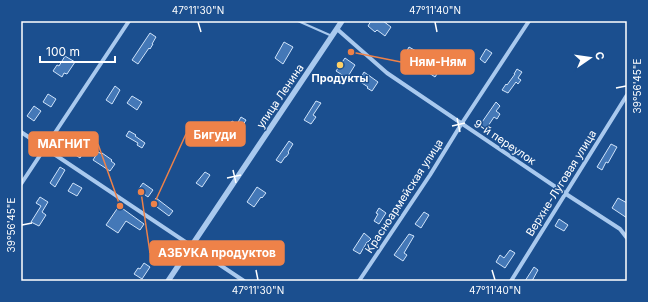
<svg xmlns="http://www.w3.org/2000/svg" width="648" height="302" viewBox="0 0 648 302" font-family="Inter,sans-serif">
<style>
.building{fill:#4478b7;stroke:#cfe3fa}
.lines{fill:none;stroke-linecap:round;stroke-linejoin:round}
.service{stroke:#a9c9ee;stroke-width:2}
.minor{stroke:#a9c9ee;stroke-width:4}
.tertiary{stroke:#a9c9ee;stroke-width:5.5}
.ticks{fill:none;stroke:#fff;stroke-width:1.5}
.poi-dot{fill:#ffd166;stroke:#1b4f8f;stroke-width:1.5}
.labels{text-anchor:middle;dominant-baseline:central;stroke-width:3;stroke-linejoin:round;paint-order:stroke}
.poi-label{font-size:11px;font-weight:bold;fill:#fff;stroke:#1b4f8f}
.street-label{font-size:11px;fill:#fff;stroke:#1b4f8f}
.leader{fill:none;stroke:#ee8249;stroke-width:1.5}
.callout-dot{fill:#ee8249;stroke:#1b4f8f;stroke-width:1.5}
.callout{fill:#ee8249;stroke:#ee8249;stroke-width:1.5}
.callout-label{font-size:12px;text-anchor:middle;font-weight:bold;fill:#fff}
.neatline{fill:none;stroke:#fff;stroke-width:1.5}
.ticks-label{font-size:10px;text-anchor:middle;fill:#fff}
</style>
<rect width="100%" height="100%" fill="#1b4f8f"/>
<g class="building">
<polygon points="371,21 383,21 391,27 385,36 377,30 375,32 368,26"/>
<polygon points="150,33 156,37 152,44 153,44 150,49 149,48 138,64 132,60"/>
<polygon points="284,42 293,47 283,64 275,58"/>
<polygon points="409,47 416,51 410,62 403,58"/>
<polygon points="486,49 492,53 485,63 480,59"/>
<polygon points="65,56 75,62 67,74 64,73 62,77 53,71 57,65 59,66"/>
<polygon points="345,58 355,65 347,78 336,71"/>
<polygon points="421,58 431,66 433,63 441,68 435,77 423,69 422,71 416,66"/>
<polygon points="517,69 522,72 518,78 521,80 518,84 516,82 508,93 502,90 506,84 507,85 515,74 514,74"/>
<polygon points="364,72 378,82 372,91 367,88 368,87 359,81"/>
<polygon points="115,86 120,90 112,104 106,100"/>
<polygon points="48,94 56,99 51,107 43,102"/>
<polygon points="132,96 142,102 137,110 127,103"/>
<polygon points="316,101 321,103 313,115 316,117 311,124 304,120"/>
<polygon points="496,102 500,106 496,111 500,114 497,119 494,117 486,129 480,125"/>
<polygon points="34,106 41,111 34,121 27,116"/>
<polygon points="241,117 246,120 243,125 242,124 236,133 228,127 232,121 237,124"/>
<polygon points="129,131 136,135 135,136 145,143 142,148 137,145 138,143 126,136"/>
<polygon points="75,140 86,148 80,158 68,150"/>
<polygon points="289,141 293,144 288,152 289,153 286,157 285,157 281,163 276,160"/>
<polygon points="611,144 617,147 608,163 606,162 602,170 597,167"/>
<polygon points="98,152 102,154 102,153 112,160 111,161 115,164 110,171 93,160"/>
<polygon points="60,167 65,170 55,187 50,183"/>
<polygon points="205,172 210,175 202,187 196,183"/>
<polygon points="73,183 82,188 77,196 68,191"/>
<polygon points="143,183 153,190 148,197 138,190"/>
<polygon points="257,187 266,193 262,198 261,197 254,207 247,202"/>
<polygon points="40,197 48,202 42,212 46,215 39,226 31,222 41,206 36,203"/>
<polygon points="156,198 173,211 169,216 153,204"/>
<polygon points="618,198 627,203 627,218 612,208"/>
<polygon points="119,206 144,224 140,230 126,221 118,233 106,225"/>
<polygon points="379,208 386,213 379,224 374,221 378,214 376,213"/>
<polygon points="424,212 429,215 421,228 415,224"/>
<polygon points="559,219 568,225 564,231 555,226"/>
<polygon points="364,233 371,239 368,242 367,242 360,254 353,250"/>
<polygon points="409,234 414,236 404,253 407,255 403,261 394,255"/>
<polygon points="510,250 515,253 505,268 496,262 500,255 504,258"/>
<polygon points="144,263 150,267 142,279 134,274 138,268 140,269"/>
<polygon points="534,267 538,270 532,281 525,281"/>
</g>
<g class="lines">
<polyline class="service" points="298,21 332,36"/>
<g class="minor">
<polyline points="337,29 387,73 566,194 620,229 627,238"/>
<polyline points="21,132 244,281"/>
<polyline points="21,184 129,21"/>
<polyline points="359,281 430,175 462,123 529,21"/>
<polyline points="511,281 627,95"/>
</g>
<polyline class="tertiary" points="168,281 342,21"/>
</g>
<path class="ticks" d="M 198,22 L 201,32M 435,22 L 437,32M 616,88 L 626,86M 457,118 L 460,132M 452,126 L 465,123M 233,170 L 236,183M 227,178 L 241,175M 22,225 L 32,223M 256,270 L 258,280M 492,270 L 495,280"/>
<circle class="poi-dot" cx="340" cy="65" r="4"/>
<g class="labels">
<g class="poi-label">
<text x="340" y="78">Продукты</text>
</g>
<g class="street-label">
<text transform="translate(280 96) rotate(-56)">улица Ленина</text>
<text transform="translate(505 142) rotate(34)">9-й переулок</text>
<text transform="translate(561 183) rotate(-58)">Верхне-Луговая улица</text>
<text transform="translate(404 196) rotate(-57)">Красноармейская улица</text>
</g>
</g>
<path class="leader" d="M351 52L401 62M154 204L186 134M120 206L98 144M141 192L150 253"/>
<g class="callout-dot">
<circle cx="351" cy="52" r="4"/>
<circle cx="154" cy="204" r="4"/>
<circle cx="120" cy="206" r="4"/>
<circle cx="141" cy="192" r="4"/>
</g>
<g class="callout">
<rect x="401" y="50" width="73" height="24" rx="4"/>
<rect x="186" y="122" width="59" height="24" rx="4"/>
<rect x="29" y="132" width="69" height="24" rx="4"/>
<rect x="150" y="241" width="134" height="24" rx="4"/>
</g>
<g class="callout-label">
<text x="438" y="66">Ням-Ням</text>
<text x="215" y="139">Бигуди</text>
<text x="64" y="148">МАГНИТ</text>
<text x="217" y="257">АЗБУКА продуктов</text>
</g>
<rect width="648" height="302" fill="none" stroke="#1b4f8f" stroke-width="44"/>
<g transform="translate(590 58) rotate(77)" stroke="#1b4f8f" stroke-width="3" paint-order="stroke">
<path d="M0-3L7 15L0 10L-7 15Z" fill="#ffffff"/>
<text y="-6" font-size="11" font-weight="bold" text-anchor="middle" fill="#ffffff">С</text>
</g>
<path d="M40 56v6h75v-6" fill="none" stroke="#ffffff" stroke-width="2"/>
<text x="46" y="56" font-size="12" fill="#ffffff" stroke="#1b4f8f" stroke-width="3" paint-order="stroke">100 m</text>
<rect x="22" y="22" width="604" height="258" class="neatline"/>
<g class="ticks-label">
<text x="198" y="14">47°11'30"N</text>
<text x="435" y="14">47°11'40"N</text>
<text transform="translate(637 86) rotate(-90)" y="4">39°56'45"E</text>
<text transform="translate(11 225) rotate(-90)" y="4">39°56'45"E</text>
<text x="258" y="294">47°11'30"N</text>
<text x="495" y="294">47°11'40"N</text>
</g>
</svg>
